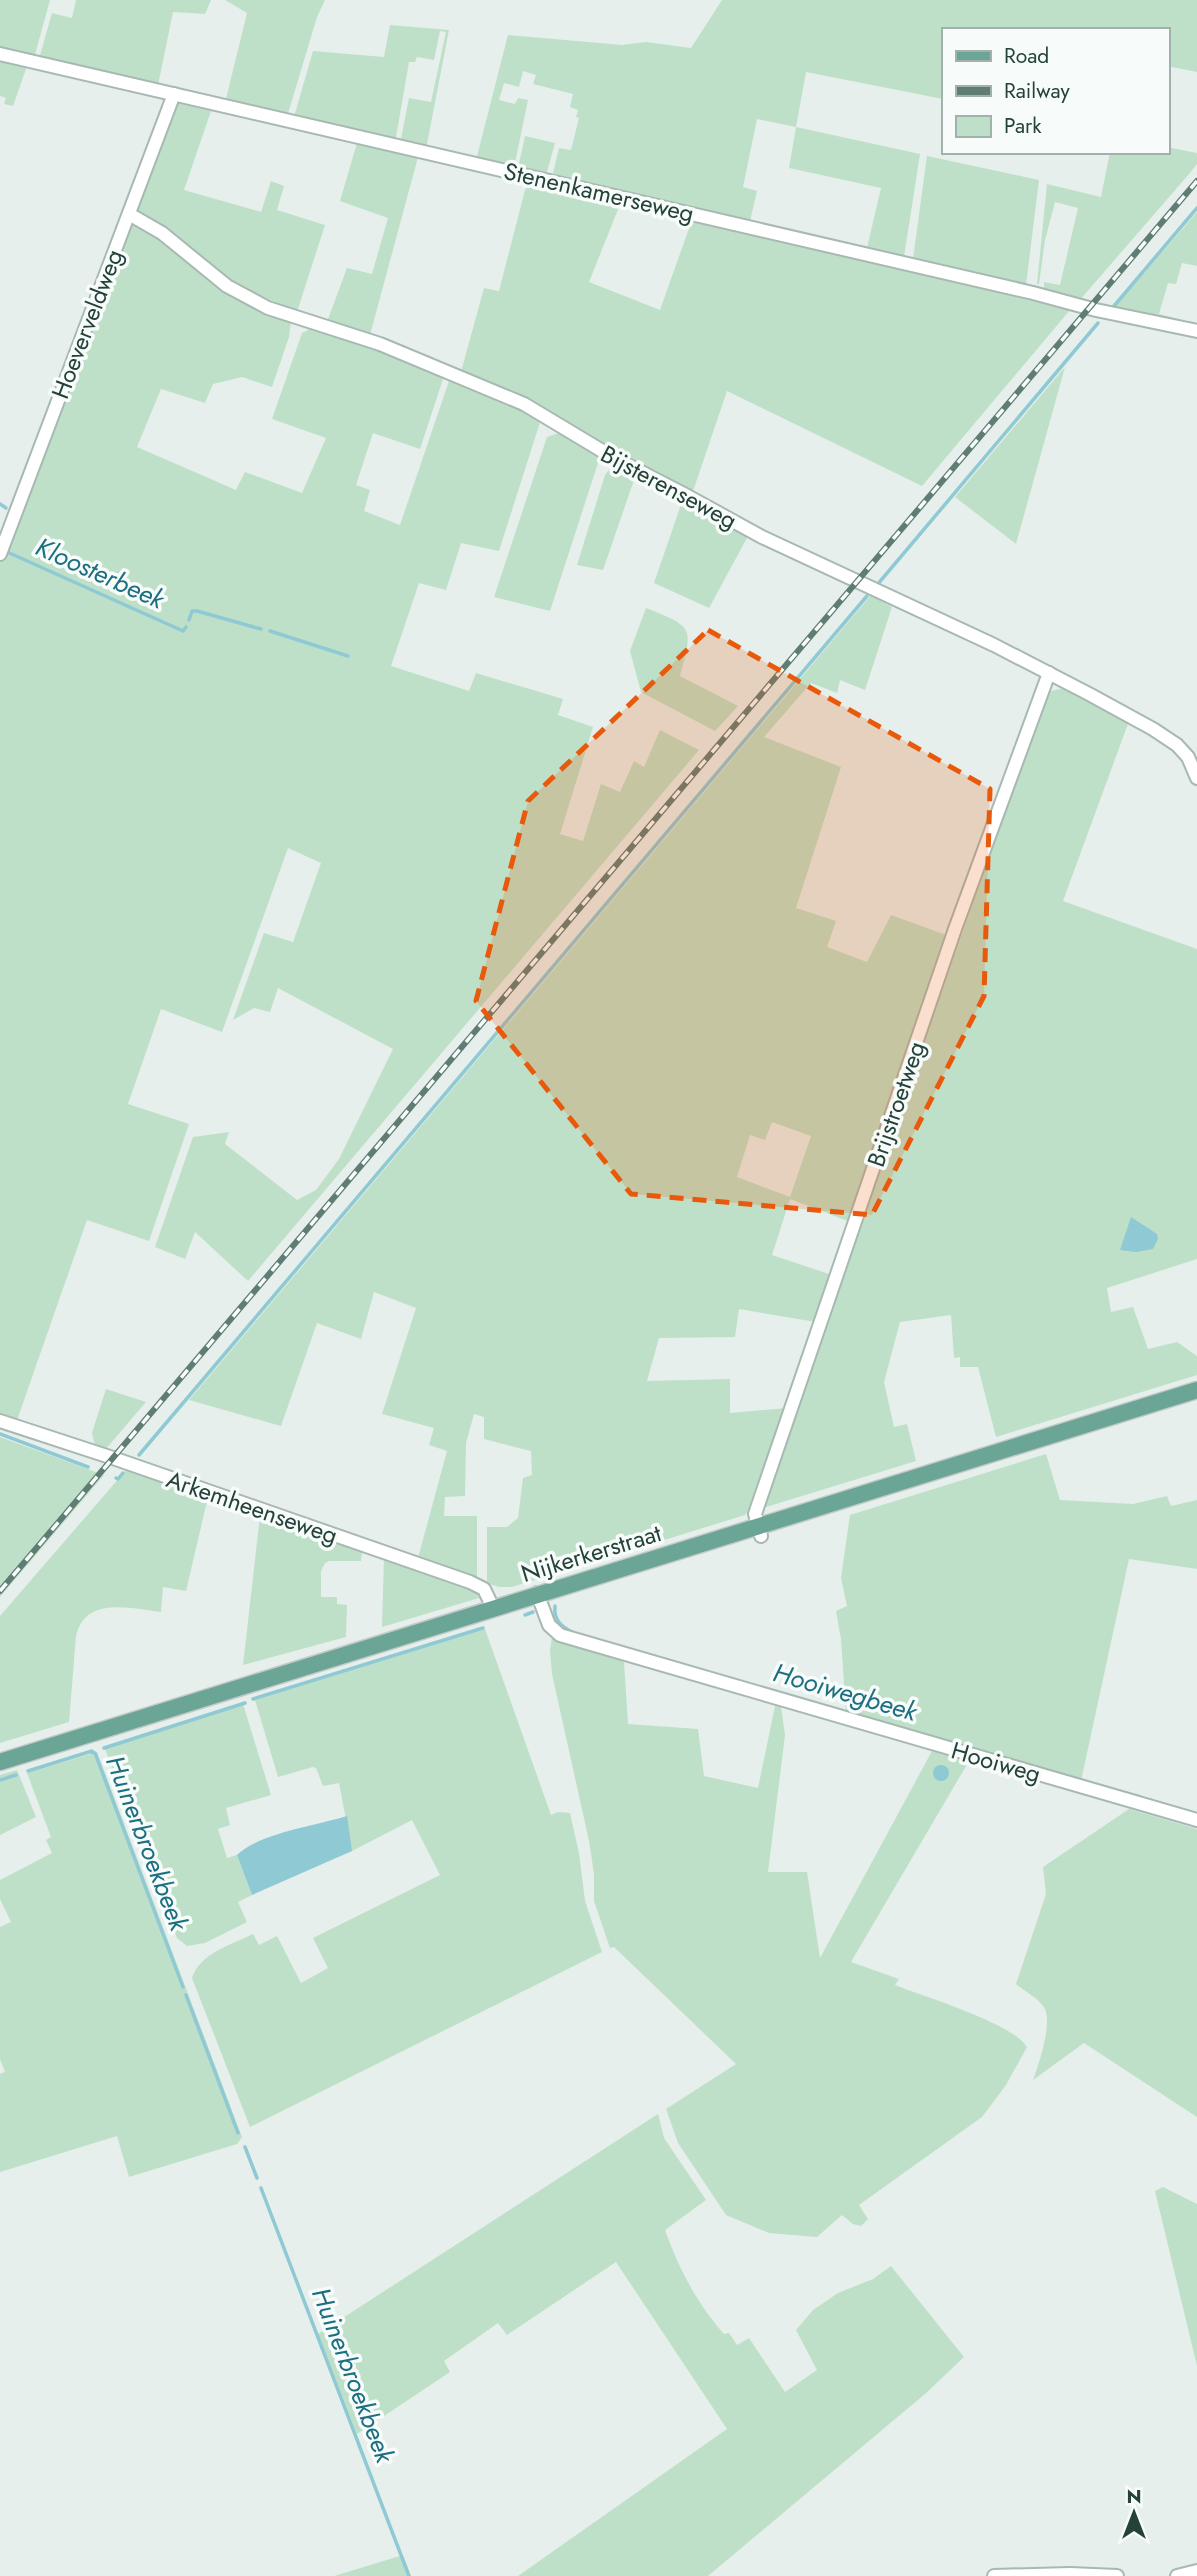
<svg xmlns="http://www.w3.org/2000/svg" width="1197" height="2576" viewBox="0 0 1197 2576" font-family="Jost,sans-serif">
<style>
.green{fill:#bfe0c8;fill-rule:evenodd}
.water{fill:#8ec9d4}
.lines{fill:none;stroke-linecap:round;stroke-linejoin:round}
.stream{stroke:#8ec9d4;stroke-width:3.5}
.minor-casing{stroke:#a8b8b2;stroke-width:16}
.major-casing{stroke:#c2cac8;stroke-width:19}
.minor{stroke:#fff;stroke-width:12}
.major{stroke:#6aa596;stroke-width:16}
.rail-casing{stroke:#5f7d75;stroke-width:6}
.rail{stroke:#f7fbf9;stroke-width:3.5;stroke-dasharray:10;stroke-linecap:butt}
.marked{fill:#e8590c;fill-opacity:0.2;stroke:#e8590c;stroke-width:5;stroke-dasharray:14 9;stroke-linejoin:round}
.labels{text-anchor:middle;dominant-baseline:central;stroke-width:7;stroke-linejoin:round;paint-order:stroke}
.street-label{font-size:24px;fill:#24423a;stroke:#f7fbf9}
.water-label{font-size:26px;font-style:italic;fill:#1c6f80;stroke:#f7fbf9}
</style>
<rect width="100%" height="100%" fill="#e6efeb"/>
<g class="green">
<polygon points="0,0 50,0 34,58 0,49"/>
<polygon points="76,0 211,0 205,14 173,12 158,85 39,59 52,13 72,18"/>
<polygon points="225,0 325,0 317,17 287,117 225,103 247,13"/>
<polygon points="722,0 1197,0 1197,72 1167,66 1167,30 943,30 943,99 806,72 796,127 920,154 904,257 867,248 881,188 789,168 796,127 757,119 743,187 757,191 750,221 555,177 553,173 559,148 571,150 579,118 576,117 578,110 570,107 573,94 533,84 536,75 523,71 519,87 504,83 499,100 515,104 518,98 528,100 515,163 510,167 476,160 508,35 622,45 646,42 691,48"/>
<polygon points="390,25 449,30 426,149 403,143 401,139 409,98 431,102 446,32 440,31 434,60 417,57 415,62 409,62 396,137 392,141 294,117 313,51 384,57"/>
<polygon points="0,60 27,66 13,106 4,104 6,98 0,96"/>
<polygon points="177,103 211,111 184,190 261,212 271,181 284,186 277,210 325,225 297,312 229,281 183,242 136,209"/>
<polygon points="525,136 555,143 547,172 542,176 521,170 519,164"/>
<polygon points="357,143 418,157 370,335 327,322 347,268 372,274 388,218 340,201"/>
<polygon points="1167,147 1197,153 1197,164 1189,174 1079,301 1044,292 1044,282 1060,285 1078,208 1055,202 1045,240 1039,284 1037,284 1047,184 1101,197 1110,152 1167,152"/>
<polygon points="927,156 1039,180 1026,285 913,259"/>
<polygon points="531,182 621,202 589,282 660,310 692,220 1070,310 922,486 727,391 692,494 610,453 529,401 461,372 484,288 499,291 525,190"/>
<polygon points="1197,212 1197,266 1182,263 1176,284 1168,283 1159,314 1179,319 1178,324 1113,309"/>
<polygon points="130,222 135,222 291,321 289,337 272,387 242,377 213,384 205,403 161,389 137,447 236,490 245,472 302,493 326,438 272,419 302,333 310,329 389,354 444,376 420,449 373,433 356,485 370,490 364,511 400,525 450,378 500,398 541,419 499,551 461,543 446,590 419,583 391,666 469,691 476,673 563,699 558,715 593,727 560,834 583,841 601,784 620,792 634,761 644,767 660,730 699,750 248,1281 195,1232 185,1259 155,1247 193,1137 229,1132 225,1144 297,1200 316,1190 339,1159 393,1049 278,988 270,1012 254,1008 233,1020 264,933 293,942 321,863 288,848 222,1032 161,1009 128,1104 189,1124 149,1241 87,1220 16,1423 0,1418 0,563 125,230"/>
<polygon points="1065,367 1016,544 955,497"/>
<polygon points="562,432 600,457 550,611 494,597 547,437"/>
<polygon points="614,464 636,474 603,570 577,565 605,475"/>
<polygon points="683,499 748,536 709,608 654,583"/>
<path d="M 871,595 L 892,607 L 865,690 L 840,680 L 837,693 L 811,683 L 764,737 L 841,767 L 796,908 L 836,921 L 827,947 L 867,962 L 891,915 L 949,936 L 850,1222 L 790,1199 L 772,1255 L 832,1275 L 816,1322 L 739,1309 L 735,1337 L 659,1338 L 647,1381 L 730,1379 L 730,1413 L 787,1408 L 748,1511 L 745,1515 L 512,1587 L 499,1587 L 487,1583 L 487,1527 L 507,1527 L 518,1518 L 523,1478 L 532,1475 L 531,1451 L 484,1439 L 484,1417 L 474,1414 L 466,1443 L 465,1496 L 445,1497 L 444,1516 L 477,1516 L 477,1579 L 418,1558 L 447,1451 L 429,1445 L 434,1428 L 382,1414 L 416,1308 L 374,1292 L 361,1339 L 317,1323 L 281,1426 L 189,1400 ZM 772,1122 L 811,1136 L 790,1197 L 737,1177 L 750,1135 L 765,1140 Z"/>
<path d="M 646,608 C 693,627 694,626 680,676 L 738,706 L 715,731 L 641,692 L 630,651 Z"/>
<polygon points="1063,688 1129,721 1063,901 1197,949 1197,1259 1107,1288 1111,1312 1133,1307 1148,1349 1177,1342 1197,1356 1197,1375 996,1437 978,1367 960,1367 960,1357 954,1358 951,1315 900,1322 884,1382 894,1427 907,1424 916,1461 763,1508 890,1137 1048,692"/>
<polygon points="106,1389 146,1402 105,1450 95,1446 92,1433"/>
<polygon points="0,1437 104,1475 0,1597"/>
<polygon points="1046,1454 1060,1500 1133,1504 1167,1496 1171,1506 1197,1500 1197,1569 1129,1559 1081,1781 846,1713 841,1639 836,1611 847,1606 841,1578 850,1515"/>
<path d="M 127,1469 L 208,1497 L 186,1591 L 163,1587 L 161,1612 C 130,1608 85,1596 76,1636 L 69,1722 L 0,1743 L 0,1616 Z"/>
<polygon points="260,1516 362,1551 361,1561 329,1561 325,1563 321,1571 321,1597 337,1597 337,1604 347,1605 346,1637 243,1665"/>
<polygon points="384,1558 470,1588 477,1592 479,1598 382,1627"/>
<path d="M 485,1629 L 551,1815 L 558,1812 L 570,1813 L 579,1853 L 585,1901 L 602,1952 L 250,2127 L 192,1978 C 200,1953 231,1945 253,1934 L 259,1945 L 277,1936 L 301,1983 L 328,1968 L 313,1938 L 440,1875 L 412,1820 L 352,1851 L 339,1783 L 323,1786 L 316,1768 L 313,1767 L 278,1777 L 255,1700 Z"/>
<path d="M 552,1637 L 624,1662 L 628,1724 L 698,1729 L 704,1776 L 758,1788 L 775,1706 L 781,1707 L 785,1735 L 768,1872 L 807,1872 L 820,1958 L 932,1751 L 969,1761 L 851,1962 L 899,1979 L 895,1985 C 923,1996 1014,2024 1027,2047 L 1006,2085 L 982,2117 L 859,2205 L 868,2219 L 861,2226 L 853,2224 L 842,2215 L 817,2237 L 769,2233 L 726,2215 L 678,2143 L 666,2109 L 736,2064 L 614,1947 L 610,1948 L 594,1901 L 594,1874 L 589,1841 L 552,1674 L 550,1650 Z"/>
<polygon points="243,1704 271,1795 226,1808 230,1825 218,1829 227,1858 237,1855 252,1895 238,1902 247,1922 205,1943 187,1946 177,1938 105,1749"/>
<polygon points="97,1752 242,2137 237,2144 129,2177 117,2136 0,2172 0,2074 5,2072 0,2059 0,1927 11,1922 0,1899 0,1880 52,1853 46,1840 51,1837 27,1773"/>
<polygon points="17,1770 36,1817 0,1835 0,1775"/>
<path d="M 1129,1809 L 1197,1829 L 1197,2117 L 1084,2043 L 1033,2080 C 1039,2064 1052,2025 1045,2009 C 1040,1999 1024,1991 1016,1984 L 1046,1894 L 1043,1867 Z"/>
<path d="M 658,2114 L 664,2138 L 706,2200 L 665,2230 C 679,2269 696,2302 724,2334 L 729,2333 L 737,2345 L 749,2338 L 785,2392 L 817,2370 L 796,2330 L 813,2310 L 838,2293 L 873,2279 L 891,2266 L 964,2357 L 925,2394 L 708,2576 L 518,2576 L 727,2429 L 616,2262 L 507,2335 L 498,2323 L 444,2361 L 450,2372 L 357,2434 L 318,2334 Z"/>
<polygon points="1163,2187 1197,2204 1197,2366 1155,2191"/>
<polygon points="403,2555 411,2576 334,2576"/>
</g>
<g class="water">
<polygon points="1131,1217 1157,1234 1158,1239 1153,1249 1136,1252 1120,1250"/>
<circle cx="941" cy="1773" r="8"/>
<path d="M 347,1816 L 352,1851 L 252,1895 L 237,1855 C 260,1833 315,1826 347,1816 Z"/>
</g>
<g class="lines">
<g class="stream">
<polyline points="1114,306 1197,208"/>
<polyline points="0,504 6,508"/>
<polyline points="5,551 183,631 186,627"/>
<polyline points="877,585 1098,323"/>
<polyline points="189,620 192,611 197,611 261,629"/>
<polyline points="270,631 348,656"/>
<polyline points="0,1434 88,1467"/>
<polyline points="139,1455 867,596"/>
<polyline points="116,1478 118,1479 123,1473"/>
<path d="M 555,1606 C 553,1621 563,1628 576,1634"/>
<polyline points="525,1615 533,1612"/>
<polyline points="253,1699 483,1628"/>
<polyline points="852,1714 1140,1797"/>
<polyline points="104,1748 245,1703"/>
<polyline points="91,1752 95,1753 183,1987"/>
<polyline points="28,1771 92,1751"/>
<polyline points="0,1780 16,1775"/>
<polyline points="1149,1800 1197,1814"/>
<polyline points="186,1995 238,2133"/>
<polyline points="245,2147 257,2178"/>
<polyline points="261,2188 409,2576"/>
</g>
<defs>
<g id="minor">
<polyline points="0,54 1033,293 1096,310 1197,331"/>
<polyline points="129,214 162,233 227,286 268,308 380,344 524,404 614,458 682,493 762,537 994,645 1089,694 1153,729 1177,745 1188,757 1197,778"/>
<polyline points="0,554 174,94"/>
<polyline points="0,1421 113,1458 470,1582 484,1589 493,1608"/>
<polyline points="761,1536 755,1514 955,929 1049,673"/>
<polyline points="537,1593 549,1625 560,1635 1197,1820"/>
<polyline points="994,2576 1070,2574 1117,2576"/>
<polyline points="1177,2576 1197,2571"/>
</g>
<polyline id="major" points="0,1762 1197,1390"/>
</defs>
<use href="#minor" class="minor-casing"/>
<use href="#major" class="major-casing"/>
<use href="#minor" class="minor"/>
<use href="#major" class="major"/>
<defs>
<polyline id="rail" points="0,1591 1197,181"/>
</defs>
<use href="#rail" class="rail-casing"/>
<use href="#rail" class="rail"/>
</g>
<path class="marked" d="M 708,630 L 990,789 L 984,996 L 872,1215 L 631,1194 L 476,1001 L 528,801 Z"/>
<g class="labels">
<g class="street-label">
<text transform="translate(599 192) rotate(13)">Stenenkamerseweg</text>
<text transform="translate(87 324) rotate(-69)">Hoeverveldweg</text>
<text transform="translate(669 487) rotate(28)">Bijsterenseweg</text>
<text transform="translate(896 1104) rotate(-71)">Brijstroetweg</text>
<text transform="translate(252 1507) rotate(19)">Arkemheenseweg</text>
<text transform="translate(591 1553) rotate(-17)">Nijkerkerstraat</text>
<text transform="translate(996 1762) rotate(16)">Hooiweg</text>
</g>
<g class="water-label">
<text transform="translate(100 573) rotate(24)">Kloosterbeek</text>
<text transform="translate(845 1692) rotate(16)">Hooiwegbeek</text>
<text transform="translate(147 1843) rotate(69)">Huinerbroekbeek</text>
<text transform="translate(353 2375) rotate(69)">Huinerbroekbeek</text>
</g>
</g>
<rect x="942" y="28" width="228" height="126" fill="#f7fbf9" stroke="#a3b1ad" stroke-width="2"/>
<rect x="956" y="51" width="35" height="10" fill="#6aa596" stroke="#a3b1ad" stroke-width="2"/>
<text x="1004" y="63" font-size="21" fill="#24423a">Road</text>
<rect x="956" y="86" width="35" height="10" fill="#5f7d75" stroke="#a3b1ad" stroke-width="2"/>
<text x="1004" y="98" font-size="21" fill="#24423a">Railway</text>
<rect x="956" y="116" width="35" height="21" fill="#bfe0c8" stroke="#a3b1ad" stroke-width="2"/>
<text x="1004" y="133" font-size="21" fill="#24423a">Park</text>
<g transform="translate(1134 2513)" stroke="#f7fbf9" stroke-width="5" paint-order="stroke">
<path d="M0-5L12 26L0 18L-12 26Z" fill="#24423a"/>
<text y="-10" font-size="19" font-weight="bold" text-anchor="middle" fill="#24423a">N</text>
</g>
</svg>
